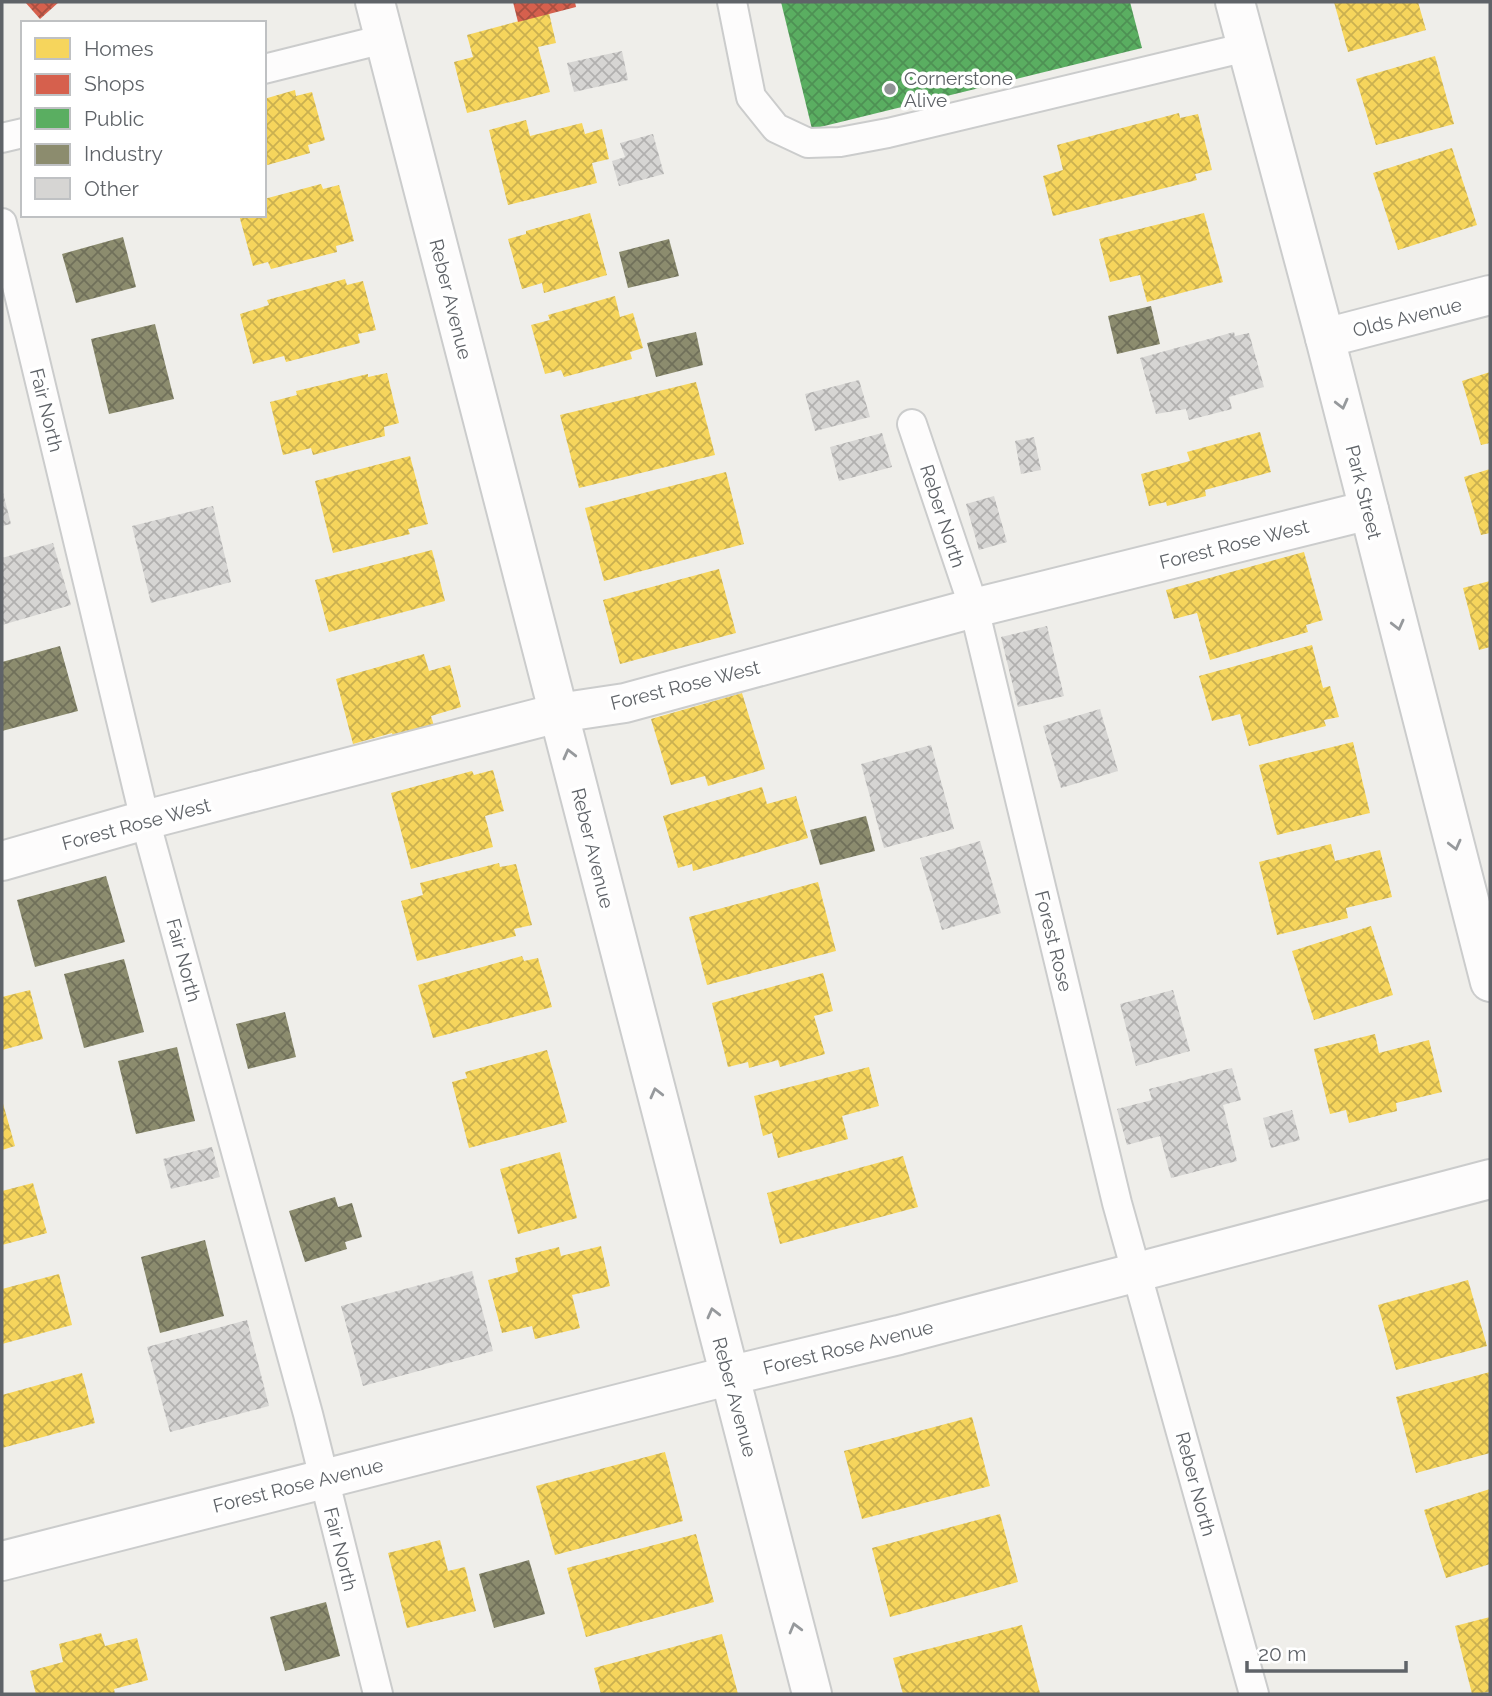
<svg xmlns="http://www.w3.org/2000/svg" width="1492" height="1696" viewBox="0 0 1492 1696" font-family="Raleway,sans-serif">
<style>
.homes{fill:url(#homes-cross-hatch)}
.shops{fill:url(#shops-cross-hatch)}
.public{fill:url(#public-cross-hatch)}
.industry{fill:url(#industry-cross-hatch)}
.building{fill:url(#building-cross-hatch)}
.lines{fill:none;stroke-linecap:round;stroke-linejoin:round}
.lane-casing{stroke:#cbcccc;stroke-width:32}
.street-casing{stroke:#cbcccc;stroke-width:42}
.lane{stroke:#fdfcfc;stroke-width:28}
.street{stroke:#fdfcfc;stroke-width:38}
.oneway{stroke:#96999c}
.poi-dot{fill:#919496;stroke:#fff;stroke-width:2.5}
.labels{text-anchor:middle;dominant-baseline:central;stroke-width:7;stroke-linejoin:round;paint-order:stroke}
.poi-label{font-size:19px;fill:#5f6368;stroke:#fff;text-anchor:start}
.street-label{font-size:19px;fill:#5f6368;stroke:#fff}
</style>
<defs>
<pattern id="homes-cross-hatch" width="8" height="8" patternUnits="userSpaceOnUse" patternTransform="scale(1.75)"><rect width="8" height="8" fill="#f6d55c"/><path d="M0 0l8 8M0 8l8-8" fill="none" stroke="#cab050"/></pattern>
<pattern id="shops-cross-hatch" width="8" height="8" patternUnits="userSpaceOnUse" patternTransform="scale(1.75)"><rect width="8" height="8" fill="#d6604d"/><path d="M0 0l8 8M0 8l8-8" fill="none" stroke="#a85042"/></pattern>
<pattern id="public-cross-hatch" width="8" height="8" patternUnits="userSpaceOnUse" patternTransform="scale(1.75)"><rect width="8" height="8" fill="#5aae61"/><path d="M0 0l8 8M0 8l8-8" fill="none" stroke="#4e9154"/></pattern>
<pattern id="industry-cross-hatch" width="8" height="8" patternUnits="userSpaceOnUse" patternTransform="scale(1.75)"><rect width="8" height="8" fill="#8c8c6e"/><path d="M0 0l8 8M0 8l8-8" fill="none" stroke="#70705a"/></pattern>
<pattern id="building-cross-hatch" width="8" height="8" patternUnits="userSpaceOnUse" patternTransform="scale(1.75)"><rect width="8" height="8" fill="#d6d5d3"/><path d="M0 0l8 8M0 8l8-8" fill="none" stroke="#b1b0af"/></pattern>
</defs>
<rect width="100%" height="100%" fill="#efeeea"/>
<g class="homes">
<polygon points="1334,2 1418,2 1426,30 1348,52"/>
<polygon points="549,13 556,43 538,47 550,92 467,113 454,62 473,57 467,35"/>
<polygon points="1435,56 1454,124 1376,145 1356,79"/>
<polygon points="295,90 296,96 312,92 325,140 308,145 310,153 264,166 264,99"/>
<polygon points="1179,113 1180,118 1198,114 1212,170 1195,174 1197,180 1053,216 1043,176 1063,170 1057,145"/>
<polygon points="526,120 530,136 582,123 585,134 602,129 609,159 592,163 597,183 508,205 489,130"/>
<polygon points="1452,148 1477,225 1398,250 1373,173"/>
<polygon points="321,184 323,189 339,185 354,241 336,246 337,252 271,269 268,262 253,266 239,215 264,215 264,199"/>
<polygon points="590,213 607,275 544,293 542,283 522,289 508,239 526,234 526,231"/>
<polygon points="1204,213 1223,282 1147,302 1140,275 1110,282 1099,239"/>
<polygon points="345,279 347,285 363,281 376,330 358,334 360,343 286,362 284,356 253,364 240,314 269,305 267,300"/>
<polygon points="615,296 620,317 633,313 643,348 630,352 632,359 564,377 561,370 545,374 531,325 550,320 548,315"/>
<polygon points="1490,372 1490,443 1481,445 1462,381"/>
<polygon points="387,373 399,423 384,427 385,436 313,455 311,448 283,455 270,402 297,395 296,391 368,374 368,377"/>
<polygon points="696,382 715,455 579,488 560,415"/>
<polygon points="1260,432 1271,472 1205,490 1206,496 1167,506 1166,502 1149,506 1141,474 1190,461 1187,452"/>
<polygon points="410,456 428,524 408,529 410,534 333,553 315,481"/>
<polygon points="1490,469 1490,533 1481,535 1464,477"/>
<polygon points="726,472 744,544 604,581 585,508"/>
<polygon points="432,550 445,601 329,632 315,580"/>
<polygon points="1304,552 1323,620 1306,625 1308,632 1210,660 1197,613 1174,619 1166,590"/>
<polygon points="719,569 736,633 620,664 603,600"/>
<polygon points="1490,581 1490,647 1479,650 1463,588"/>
<polygon points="1312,645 1323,688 1330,686 1339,717 1324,720 1326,726 1249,746 1240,714 1212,721 1199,676"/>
<polygon points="424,654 429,671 450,665 461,707 431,716 435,729 394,740 392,733 353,744 336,679"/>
<polygon points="742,693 765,769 708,786 705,776 671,785 651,719"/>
<polygon points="1353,742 1370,813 1277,835 1259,765"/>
<polygon points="493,770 504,811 485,816 493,847 411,869 391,793 472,771 474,775"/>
<polygon points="762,787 767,804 796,796 808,838 693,871 692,864 678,868 663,816"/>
<polygon points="1331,844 1335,861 1380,850 1392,897 1346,908 1348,918 1277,935 1259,862"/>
<polygon points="499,863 500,867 516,864 532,925 514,929 516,936 417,961 401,901 423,895 420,883"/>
<polygon points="818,882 836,951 707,985 689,917"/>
<polygon points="1371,926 1393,995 1314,1020 1292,951"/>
<polygon points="522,956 524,961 538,958 552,1007 433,1038 418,985"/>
<polygon points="823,973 833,1011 814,1016 825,1054 780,1067 778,1060 749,1068 748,1062 728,1067 712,1003"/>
<polygon points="30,990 43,1039 2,1050 2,997"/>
<polygon points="1375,1034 1379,1053 1429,1040 1442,1092 1396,1103 1397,1111 1349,1123 1346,1110 1330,1114 1314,1049"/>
<polygon points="547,1050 567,1122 469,1148 452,1082 467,1078 465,1072"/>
<polygon points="869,1067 879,1106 842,1116 848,1139 778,1158 772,1133 763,1136 754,1096"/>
<polygon points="2,1100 15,1146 2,1150"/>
<polygon points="560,1152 577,1218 518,1234 500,1169"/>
<polygon points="903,1156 918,1207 780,1244 767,1193"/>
<polygon points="33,1183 47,1233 2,1245 2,1191"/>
<polygon points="601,1246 610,1286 572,1295 580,1328 535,1339 532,1326 502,1333 488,1280 518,1272 515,1258 559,1247 561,1256"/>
<polygon points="59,1274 72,1325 2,1344 2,1289"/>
<polygon points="1468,1280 1487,1346 1396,1370 1378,1305"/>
<polygon points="1490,1372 1490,1453 1416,1473 1396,1397"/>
<polygon points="82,1373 95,1423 2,1448 2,1395"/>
<polygon points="972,1417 990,1486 862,1519 844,1451"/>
<polygon points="665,1452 683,1521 555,1555 536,1486"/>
<polygon points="1490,1489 1490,1564 1446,1578 1424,1510"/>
<polygon points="1000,1514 1018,1582 890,1617 872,1548"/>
<polygon points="696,1534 714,1602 586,1637 567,1568"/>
<polygon points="440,1540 448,1571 465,1567 476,1611 407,1628 388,1553"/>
<polygon points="1490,1617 1490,1692 1472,1694 1455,1626"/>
<polygon points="1022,1625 1040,1693 903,1694 893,1658"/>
<polygon points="101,1633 105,1646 137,1638 148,1680 114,1689 115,1694 36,1694 30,1671 63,1662 59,1644"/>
<polygon points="722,1634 738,1694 601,1694 594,1668"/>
</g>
<g class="shops">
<polygon points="25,2 59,2 40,19"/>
<polygon points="513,2 575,2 576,7 518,22"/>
</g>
<polygon class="public" points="781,2 1130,2 1142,48 812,129"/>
<g class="industry">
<polygon points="123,237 136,287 76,303 62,254"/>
<polygon points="669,239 679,276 628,288 619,252"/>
<polygon points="1151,306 1160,344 1117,354 1108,316"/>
<polygon points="155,324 174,399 109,414 91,339"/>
<polygon points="696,332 703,365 656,377 647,343"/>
<polygon points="60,646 78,711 2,731 2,662"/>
<polygon points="866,816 875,851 820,865 810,830"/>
<polygon points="106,876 125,942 35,967 17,900"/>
<polygon points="124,959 144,1032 84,1048 64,974"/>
<polygon points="285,1012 296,1057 248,1069 236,1024"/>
<polygon points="177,1047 195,1121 136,1134 118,1061"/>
<polygon points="335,1197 338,1207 352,1203 362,1237 345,1242 347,1249 305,1262 289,1211"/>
<polygon points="205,1240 224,1316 160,1333 141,1257"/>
<polygon points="529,1560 545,1614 494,1628 479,1574"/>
<polygon points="326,1602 340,1656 285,1671 270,1617"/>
</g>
<g class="building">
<polygon points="622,51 628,80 574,92 567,63"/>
<polygon points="653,134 664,174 619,186 612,161 625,157 620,143"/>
<polygon points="1234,332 1235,336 1249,333 1264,387 1229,397 1232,409 1189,420 1186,409 1156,414 1140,358"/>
<polygon points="859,380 870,417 815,431 805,394"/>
<polygon points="882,433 892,467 839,481 830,447"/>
<polygon points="1034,437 1041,470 1021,474 1015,441"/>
<polygon points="2,489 11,524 2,526"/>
<polygon points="994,496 1007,542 979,550 966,504"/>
<polygon points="213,506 231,582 151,603 132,526"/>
<polygon points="53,543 71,605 2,625 2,558"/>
<polygon points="1047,626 1064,696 1018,707 1001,637"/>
<polygon points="1100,709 1118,771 1061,788 1043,726"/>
<polygon points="931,745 954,829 884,848 861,764"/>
<polygon points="980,841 1001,913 942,930 920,858"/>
<polygon points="1173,990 1190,1051 1136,1066 1120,1004"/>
<polygon points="1232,1068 1241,1100 1223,1105 1237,1161 1171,1178 1160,1136 1127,1145 1117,1109 1152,1100 1149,1089"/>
<polygon points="1292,1110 1300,1140 1271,1148 1263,1118"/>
<polygon points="212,1147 220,1177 171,1189 163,1159"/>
<polygon points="472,1271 493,1351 363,1386 341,1306"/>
<polygon points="247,1320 269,1406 170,1432 147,1347"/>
</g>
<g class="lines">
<defs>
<g id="lane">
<polyline points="732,2 751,97 776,128 808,143 840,142 888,133 1247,47"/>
<polyline points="264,69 384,39"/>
<polyline points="2,138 23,133"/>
<polyline points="2,223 145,820 308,1414 378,1694"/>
<polyline points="912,424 974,608 1117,1203 1254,1694"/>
</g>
<g id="street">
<polyline points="375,2 812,1694"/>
<polyline points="1235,2 1325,338 1490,982"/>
<polyline points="1325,338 1490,295"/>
<polyline points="2,861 145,820 558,713 625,703 974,608 1369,510"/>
<polyline points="2,1561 728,1376 899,1335 1490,1179"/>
</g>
</defs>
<use href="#lane" class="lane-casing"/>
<use href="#street" class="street-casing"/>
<use href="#lane" class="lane"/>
<use href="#street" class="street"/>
</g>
<defs><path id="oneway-chevron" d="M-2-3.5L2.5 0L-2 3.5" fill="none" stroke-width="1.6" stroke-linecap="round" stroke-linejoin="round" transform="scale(1.75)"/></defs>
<g class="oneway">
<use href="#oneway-chevron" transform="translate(1342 404) rotate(76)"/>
<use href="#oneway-chevron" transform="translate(1398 625) rotate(76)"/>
<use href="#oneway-chevron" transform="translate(569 754) rotate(-104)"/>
<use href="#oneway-chevron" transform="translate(1455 845) rotate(76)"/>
<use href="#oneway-chevron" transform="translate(656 1093) rotate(-104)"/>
<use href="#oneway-chevron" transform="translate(713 1313) rotate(-104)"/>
<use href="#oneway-chevron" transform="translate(795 1628) rotate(-105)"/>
</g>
<circle class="poi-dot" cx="890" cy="89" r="7"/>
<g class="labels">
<g class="poi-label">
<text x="904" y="78">Cornerstone<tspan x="904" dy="22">Alive</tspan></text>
</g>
<g class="street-label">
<text transform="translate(451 299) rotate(76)">Reber Avenue</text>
<text transform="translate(1407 317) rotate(-14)">Olds Avenue</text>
<text transform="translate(47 410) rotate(76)">Fair North</text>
<text transform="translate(1364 492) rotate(76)">Park Street</text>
<text transform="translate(943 516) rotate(72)">Reber North</text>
<text transform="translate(1234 544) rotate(-14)">Forest Rose West</text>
<text transform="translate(685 685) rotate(-14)">Forest Rose West</text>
<text transform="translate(136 824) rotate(-15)">Forest Rose West</text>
<text transform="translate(593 848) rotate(76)">Reber Avenue</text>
<text transform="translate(1054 941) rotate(76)">Forest Rose</text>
<text transform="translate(184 960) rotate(75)">Fair North</text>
<text transform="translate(848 1347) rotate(-14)">Forest Rose Avenue</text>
<text transform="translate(735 1397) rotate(75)">Reber Avenue</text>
<text transform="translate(1196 1484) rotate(75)">Reber North</text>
<text transform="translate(298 1485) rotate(-14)">Forest Rose Avenue</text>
<text transform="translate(341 1549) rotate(76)">Fair North</text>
</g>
</g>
<rect width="1492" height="1696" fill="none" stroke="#5f6368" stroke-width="7"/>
<rect x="21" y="21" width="245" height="196" fill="#ffffff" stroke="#bfc1c3" stroke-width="2"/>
<rect x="35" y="38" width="35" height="21" fill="#f6d55c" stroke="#bfc1c3" stroke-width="2"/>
<text x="84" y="56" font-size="21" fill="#5f6368">Homes</text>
<rect x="35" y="74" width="35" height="21" fill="#d6604d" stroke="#bfc1c3" stroke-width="2"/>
<text x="84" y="91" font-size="21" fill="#5f6368">Shops</text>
<rect x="35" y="108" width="35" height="21" fill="#5aae61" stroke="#bfc1c3" stroke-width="2"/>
<text x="84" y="126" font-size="21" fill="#5f6368">Public</text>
<rect x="35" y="144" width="35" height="21" fill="#8c8c6e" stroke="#bfc1c3" stroke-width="2"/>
<text x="84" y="161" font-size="21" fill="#5f6368">Industry</text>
<rect x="35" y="178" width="35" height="21" fill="#d6d5d3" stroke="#bfc1c3" stroke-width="2"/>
<text x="84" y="196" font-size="21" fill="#5f6368">Other</text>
<path d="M1247 1661v10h159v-10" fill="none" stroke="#5f6368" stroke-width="3.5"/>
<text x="1258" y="1661" font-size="21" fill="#5f6368" stroke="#ffffff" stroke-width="5" paint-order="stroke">20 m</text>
</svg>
